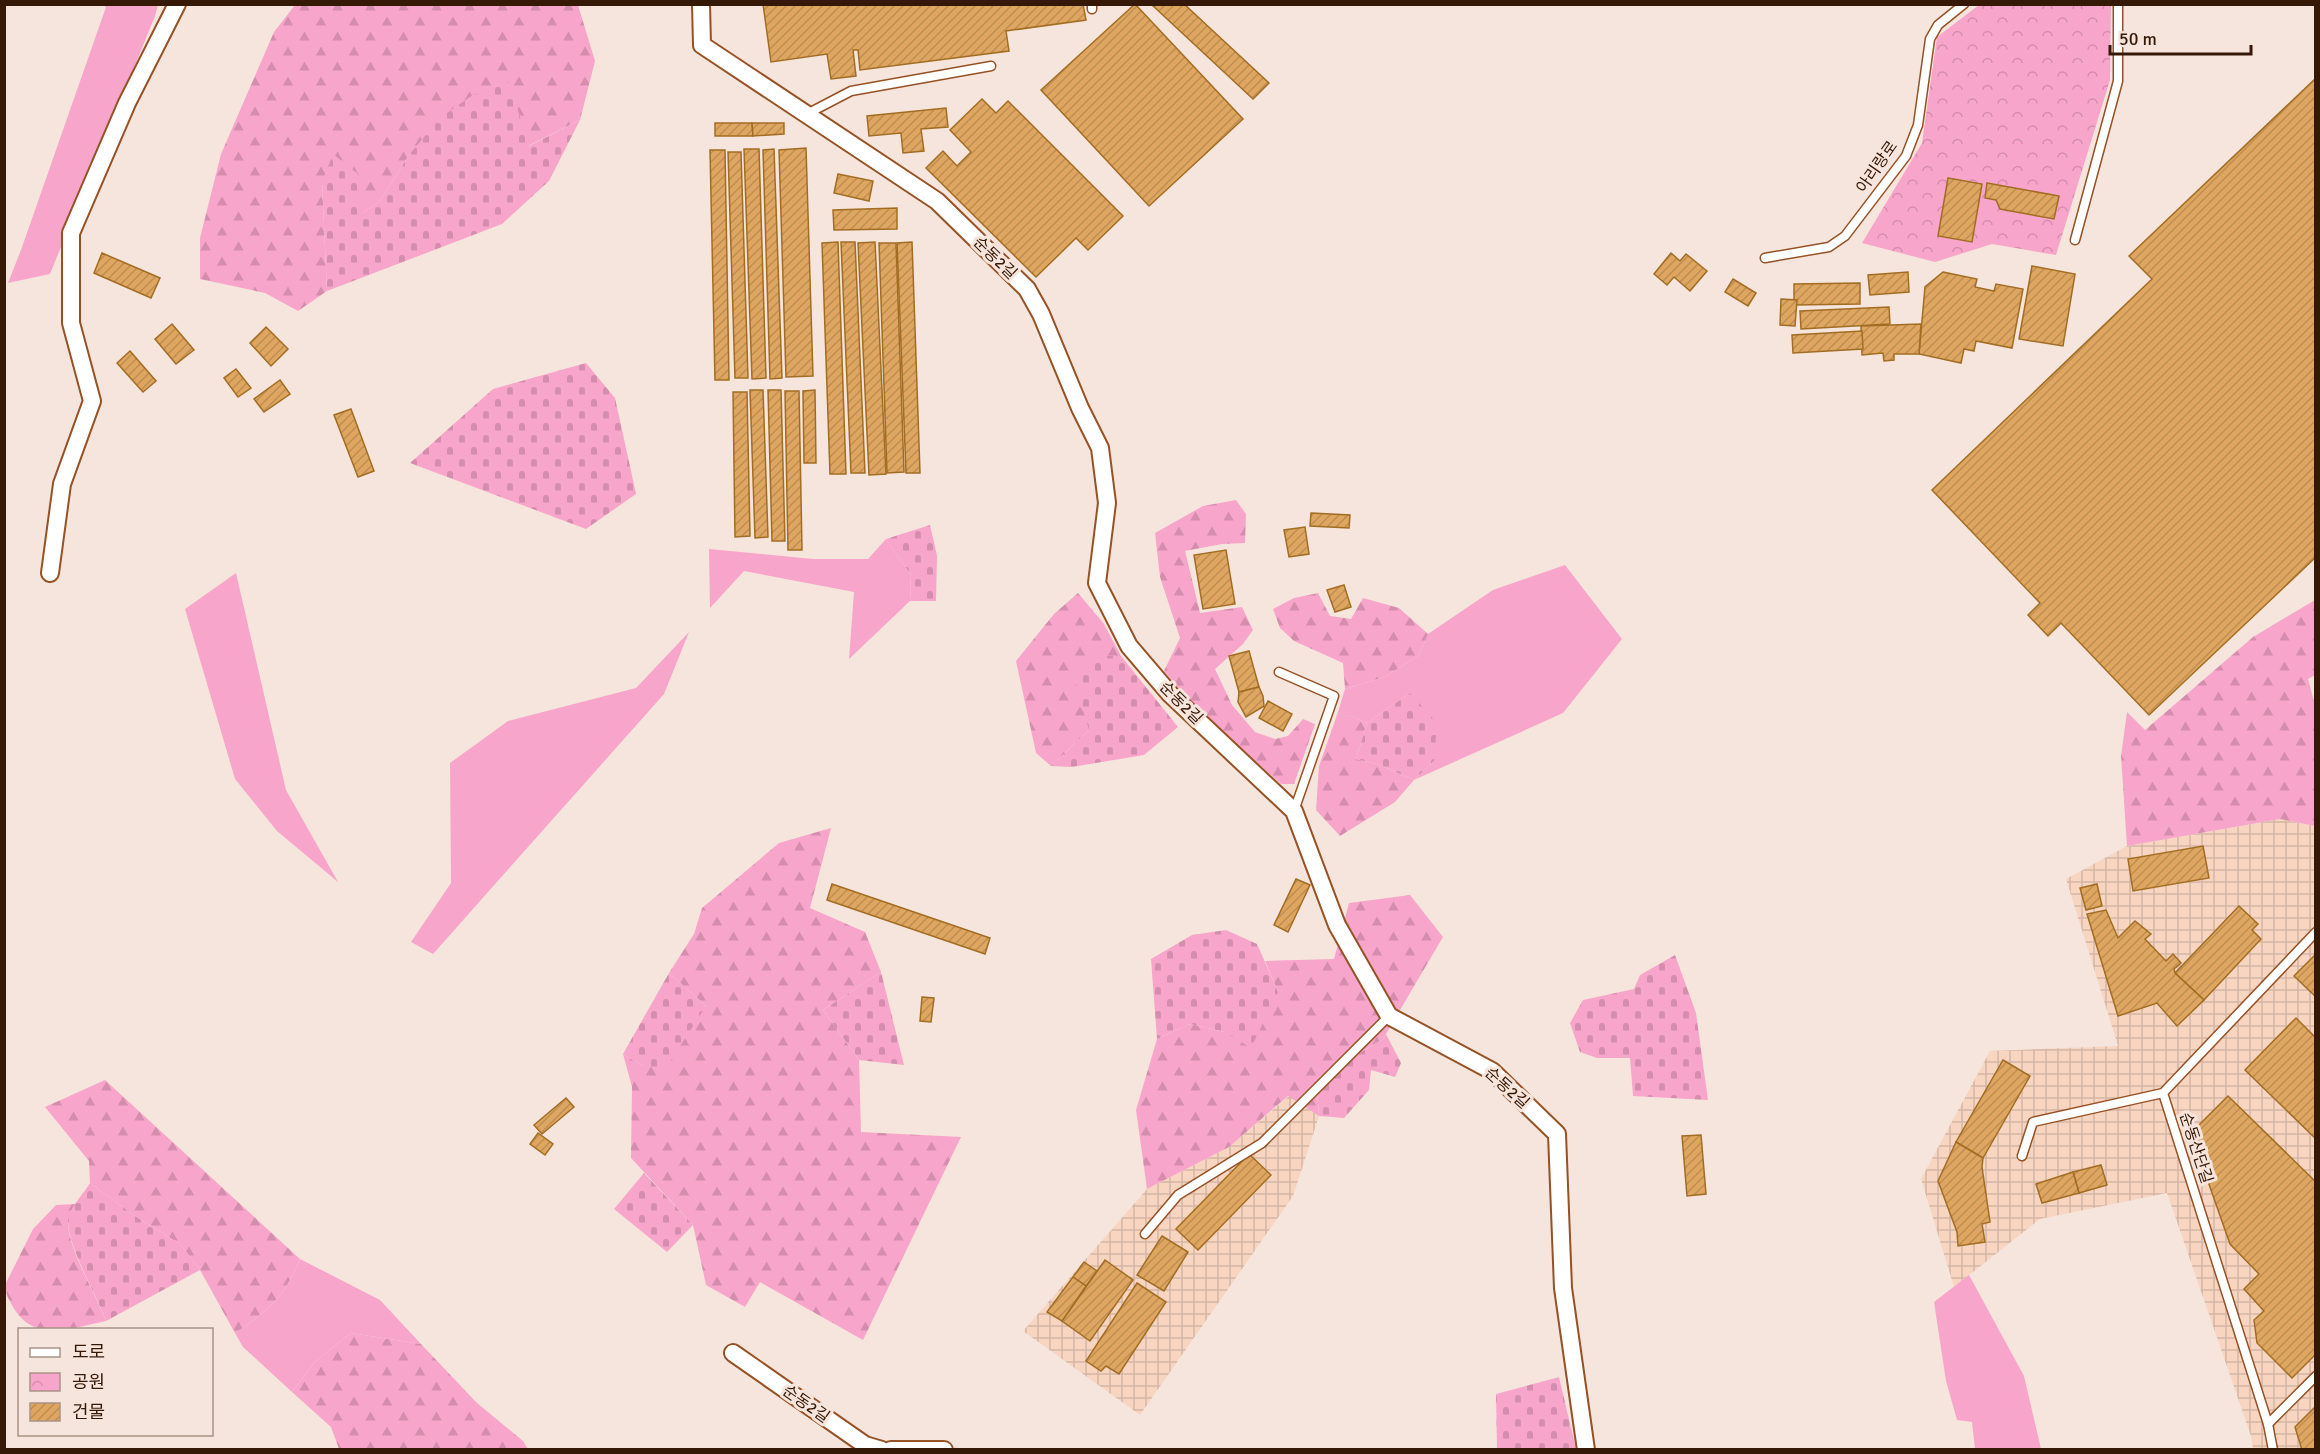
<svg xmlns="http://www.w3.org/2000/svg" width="2320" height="1454" viewBox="0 0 2320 1454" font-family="Signika,'Noto Sans KR',sans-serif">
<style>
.industrial{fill:url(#industrial-grid)}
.green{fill:#f8a5cb}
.forest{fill:url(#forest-firs)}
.cemetery{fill:url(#cemetery-stones)}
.park{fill:url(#park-crowns)}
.building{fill:url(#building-hatch);stroke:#a26d23;stroke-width:1.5}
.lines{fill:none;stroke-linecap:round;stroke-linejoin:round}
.service-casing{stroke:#965124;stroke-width:11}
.minor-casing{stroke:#965124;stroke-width:20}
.service{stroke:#fff;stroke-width:8}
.minor{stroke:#fff;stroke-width:16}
.labels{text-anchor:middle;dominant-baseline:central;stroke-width:6;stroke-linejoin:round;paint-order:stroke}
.street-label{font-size:16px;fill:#351806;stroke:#f6e5dc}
</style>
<defs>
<pattern id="industrial-grid" width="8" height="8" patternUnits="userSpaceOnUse" patternTransform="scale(1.5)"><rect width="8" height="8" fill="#f8d5c1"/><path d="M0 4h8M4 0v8" fill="none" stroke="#d5b6a4"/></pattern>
<pattern id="forest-firs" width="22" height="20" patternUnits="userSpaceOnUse" patternTransform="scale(1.5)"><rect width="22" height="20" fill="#f8a5cb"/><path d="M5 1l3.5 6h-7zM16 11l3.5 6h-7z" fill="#d58dad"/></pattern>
<pattern id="cemetery-stones" width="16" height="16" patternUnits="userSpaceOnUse" patternTransform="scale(1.5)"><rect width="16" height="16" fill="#f8a5cb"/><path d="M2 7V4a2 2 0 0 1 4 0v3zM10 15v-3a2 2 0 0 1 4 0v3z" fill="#d58dad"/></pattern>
<pattern id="park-crowns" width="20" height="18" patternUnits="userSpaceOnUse" patternTransform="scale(1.5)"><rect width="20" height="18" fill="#f8a5cb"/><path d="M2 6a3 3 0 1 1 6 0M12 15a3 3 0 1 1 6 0" fill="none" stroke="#d58dad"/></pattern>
<pattern id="building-hatch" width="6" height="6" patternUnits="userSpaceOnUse" patternTransform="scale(1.5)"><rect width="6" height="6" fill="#dea660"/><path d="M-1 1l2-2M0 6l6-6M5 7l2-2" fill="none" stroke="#bf8e52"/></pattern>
</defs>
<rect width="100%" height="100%" fill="#f6e5dc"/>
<g class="industrial">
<polygon points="2280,819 2315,826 2315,1449 2253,1449 2251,1436 2167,1193 2040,1219 1954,1287 1921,1179 1990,1051 2118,1046 2066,879 2127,846"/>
<polygon points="1289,1096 1319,1116 1293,1196 1140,1415 1023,1331 1147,1189 1229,1147"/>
</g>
<g class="green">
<polygon points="103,5 158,5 155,16 50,274 8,283 21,250 106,7"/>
<polygon points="886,539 911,575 910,601 849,659 854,592 744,571 710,608 709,549 813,559 868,559"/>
<polygon points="1565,565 1622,639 1563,713 1414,780 1434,761 1410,693 1367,723 1351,716 1337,715 1345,689 1385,677 1419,655 1428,634 1493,590"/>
<polygon points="236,573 286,790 338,882 277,831 235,779 185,609"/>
<polygon points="689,632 664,694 433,954 411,942 451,883 450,763 508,721 636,688"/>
<path d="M 300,1259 L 380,1300 L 421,1344 L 351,1333 L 315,1362 L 292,1392 L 243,1347 L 235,1333 C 269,1310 284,1298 300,1259 Z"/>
<polygon points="1969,1275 2024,1376 2041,1449 1975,1449 1972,1422 1957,1420 1946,1381 1934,1302"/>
</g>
<g class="forest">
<polygon points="421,4 578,5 595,61 580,120 528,146 409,155 380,201 363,213 322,182 327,291 298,311 265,293 200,279 200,238 221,154 274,32 295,5"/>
<polygon points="1236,500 1246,514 1245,543 1222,544 1185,551 1200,613 1242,607 1253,630 1243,644 1215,669 1232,705 1255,732 1275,739 1288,736 1303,719 1315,724 1294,784 1281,784 1191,703 1164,671 1180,638 1160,577 1155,533 1203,506"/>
<polygon points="1078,593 1104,624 1121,656 1091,656 1089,730 1051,766 1036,753 1016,661 1054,614"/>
<polygon points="1318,593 1330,616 1351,619 1363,598 1399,608 1428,634 1419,655 1385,677 1345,689 1343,663 1294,641 1280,628 1273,609 1294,598"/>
<polygon points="2315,600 2315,675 2308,679 2315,705 2315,826 2280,819 2127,846 2121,756 2127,712 2145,730 2253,637"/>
<polygon points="1337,715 1351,716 1367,723 1356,759 1377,764 1414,780 1395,802 1340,836 1316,810 1319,766"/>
<polygon points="831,828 810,908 865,932 881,972 823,1010 859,1060 861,1132 961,1137 863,1340 760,1282 745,1307 706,1285 693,1225 631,1158 632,1087 623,1054 643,1066 706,1006 669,973 694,934 702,908 779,843"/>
<polygon points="1410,895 1443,937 1383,1039 1316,1079 1319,1116 1288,1096 1229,1147 1147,1189 1136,1110 1157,1039 1190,1024 1225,1032 1278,992 1265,961 1334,959 1349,903"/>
<path d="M 105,1080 L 300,1259 C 284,1298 269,1310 235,1333 L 200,1270 L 180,1244 L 138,1218 L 90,1183 L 89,1161 L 45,1107 Z"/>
<path d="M 76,1204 C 74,1207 70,1212 69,1216 C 62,1239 97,1296 106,1321 C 71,1328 35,1344 13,1307 C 9,1299 5,1294 5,1285 L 33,1229 L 56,1205 Z"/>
<polygon points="351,1333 421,1344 477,1403 523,1441 528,1449 339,1449 331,1427 292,1392 315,1362"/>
</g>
<g class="cemetery">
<polygon points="509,82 529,146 580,120 549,181 502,224 327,291 322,182 333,154 358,174 363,213 380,201 409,155 441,117 473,95"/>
<polygon points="586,363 615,398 636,494 586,529 410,463 493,389"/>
<polygon points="930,525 937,556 936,601 910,601 911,575 886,539"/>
<polygon points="1091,656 1121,656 1178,727 1144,755 1072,767 1051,766 1089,730 1074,678"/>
<polygon points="1410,693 1437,723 1434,761 1414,780 1377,764 1356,759 1367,723"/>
<polygon points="1226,930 1257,944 1278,992 1251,1048 1225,1032 1190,1024 1157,1039 1151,959 1192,935"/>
<polygon points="1675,955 1696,1013 1708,1100 1633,1096 1630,1058 1597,1058 1580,1052 1570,1023 1583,1000 1634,989 1640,975"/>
<polygon points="881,972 904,1065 859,1060 823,1010"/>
<polygon points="669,973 706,1006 666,1068 643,1066 623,1054"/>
<polygon points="1386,1034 1401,1063 1395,1077 1371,1070 1369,1090 1344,1118 1319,1116 1316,1079 1383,1039"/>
<polygon points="644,1173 693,1225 667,1252 614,1209"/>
<path d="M 90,1183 L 138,1218 L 180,1244 L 200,1270 L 106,1321 C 98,1297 62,1238 69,1215 C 73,1204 84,1193 90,1183 Z"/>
<polygon points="1559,1377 1576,1449 1497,1449 1496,1394"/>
</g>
<polygon class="park" points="1979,5 2111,5 2110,80 2056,255 1992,244 1935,262 1862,243 1922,143 1937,37"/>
<g class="building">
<polygon points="763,4 1083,4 1086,20 1006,31 1009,51 860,70 858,50 853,50 856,76 831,79 827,54 771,62"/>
<polygon points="1135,4 1243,119 1149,206 1041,90"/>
<polygon points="1151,4 1184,4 1269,83 1253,99"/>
<polygon points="2316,78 2316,557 2149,715 2061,623 2048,636 2028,615 2040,603 1932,490 2152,279 2129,256"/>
<polygon points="982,99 996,113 1008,101 1123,216 1088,250 1076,238 1036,277 926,168 943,151 957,166 971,152 950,130"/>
<polygon points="946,108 948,127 921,129 924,151 903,153 901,133 869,136 867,116"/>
<polygon points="715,123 752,123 753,136 715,136"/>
<polygon points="752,123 784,123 784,134 753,136"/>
<polygon points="806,148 813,376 786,377 779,150"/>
<polygon points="744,149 759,149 766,378 752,379"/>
<polygon points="774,149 782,378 770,379 763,150"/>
<polygon points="710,150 725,150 729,380 715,380"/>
<polygon points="728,152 741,152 748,378 735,378"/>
<polygon points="838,174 873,181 869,201 834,193"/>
<polygon points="1948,178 1982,184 1972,242 1938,236"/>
<polygon points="1987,183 2059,196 2054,219 2000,209 1996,200 1985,198"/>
<polygon points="897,208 897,229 834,230 833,210"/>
<polygon points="838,242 846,474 830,474 822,243"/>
<polygon points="841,242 855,242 865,473 851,473"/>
<polygon points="875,242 886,474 869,475 858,243"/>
<polygon points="912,242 920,473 906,473 897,243"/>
<polygon points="879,243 896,243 904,472 887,473"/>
<polygon points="102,253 160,278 151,298 94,273"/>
<polygon points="1671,253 1680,261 1686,254 1707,271 1690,291 1674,277 1667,285 1654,274"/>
<polygon points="2032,266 2075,274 2063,346 2019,339"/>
<polygon points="1908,272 1909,292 1870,295 1868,275"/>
<polygon points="1943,272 1977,279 1975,287 1994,291 1996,284 2023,289 2012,348 1976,341 1974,351 1964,349 1961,363 1919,354 1925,287"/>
<polygon points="1733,279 1756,293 1748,306 1725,292"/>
<polygon points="1860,283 1860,304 1794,305 1794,284"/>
<polygon points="1781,299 1797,300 1795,326 1780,325"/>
<polygon points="1889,307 1890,324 1801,329 1800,311"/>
<polygon points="172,324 194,350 176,364 155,339"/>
<polygon points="1921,324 1919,354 1894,354 1894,360 1884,361 1883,353 1862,355 1861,326"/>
<polygon points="266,327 288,349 271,366 250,343"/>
<polygon points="1862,331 1863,349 1793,353 1792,335"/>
<polygon points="130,351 156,381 143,392 117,363"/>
<polygon points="236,369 251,388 238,397 224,378"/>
<polygon points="280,380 290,394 264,412 254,399"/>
<polygon points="750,390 763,390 768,537 755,538"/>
<polygon points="768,390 781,390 785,541 772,541"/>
<polygon points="815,390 816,463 804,463 803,391"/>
<polygon points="785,391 799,391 802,550 788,550"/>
<polygon points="733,392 747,392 750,536 735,537"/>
<polygon points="351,409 374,471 358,477 334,415"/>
<polygon points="1311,513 1350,515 1349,528 1310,526"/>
<polygon points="1305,527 1309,554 1289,557 1284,530"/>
<polygon points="1226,550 1235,604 1203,609 1194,555"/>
<polygon points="1344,585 1351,607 1335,612 1327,590"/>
<polygon points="1249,651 1259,687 1239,692 1229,656"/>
<polygon points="1259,687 1263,696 1264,706 1246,717 1238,702 1239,692"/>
<polygon points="1268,701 1292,714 1283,731 1259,718"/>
<polygon points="2203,846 2209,878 2133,891 2128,859"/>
<polygon points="1296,879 1310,885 1288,932 1274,925"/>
<polygon points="832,884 990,938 985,954 827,900"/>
<polygon points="2097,884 2102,906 2086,910 2080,888"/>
<polygon points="2239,906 2258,924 2252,930 2261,939 2204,1000 2175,973"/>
<polygon points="2106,910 2118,938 2135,921 2151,934 2145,939 2166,961 2173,954 2181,963 2174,969 2175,973 2204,1000 2177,1026 2157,1003 2118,1016 2087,914"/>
<polygon points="2316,954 2316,997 2294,976"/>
<polygon points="922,997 934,998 931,1022 920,1021"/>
<polygon points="2296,1018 2316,1038 2316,1139 2245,1070"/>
<polygon points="2003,1060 2030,1076 1983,1158 1956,1142"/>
<polygon points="2228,1096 2316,1182 2316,1354 2292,1378 2257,1343 2254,1320 2264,1311 2244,1289 2259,1274 2230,1244 2191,1133"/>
<polygon points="566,1098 574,1107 542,1134 534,1125"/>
<polygon points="538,1133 553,1144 545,1155 530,1144"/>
<polygon points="1701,1135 1706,1194 1687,1196 1682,1136"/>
<polygon points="1956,1142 1983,1158 1982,1167 1990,1222 1982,1224 1985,1242 1958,1246 1957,1232 1938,1181"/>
<polygon points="1249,1154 1271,1175 1198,1250 1176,1229"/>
<polygon points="2101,1165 2107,1185 2079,1193 2073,1172"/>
<polygon points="2073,1172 2079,1193 2042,1203 2036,1184"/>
<polygon points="1162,1236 1188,1252 1164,1291 1137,1275"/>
<polygon points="1105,1260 1133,1280 1090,1341 1062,1321"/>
<polygon points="1084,1262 1097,1271 1086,1286 1073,1277"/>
<polygon points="1073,1277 1086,1286 1062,1321 1047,1312"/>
<polygon points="1137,1283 1166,1302 1119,1374 1106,1366 1101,1371 1086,1361"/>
<polygon points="2316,1406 2316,1450 2302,1450 2295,1427"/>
</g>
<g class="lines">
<defs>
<g id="service">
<polyline points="1092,4 1092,9"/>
<polyline points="805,115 851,91 991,66"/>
<polyline points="2075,240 2118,81 2118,4"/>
<polyline points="1765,258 1829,247 1845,236 1906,156 1918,125 1930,39 1938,25 1964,4"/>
<polyline points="1279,672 1334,696 1294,811"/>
<polyline points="2022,1156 2033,1122 2163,1093"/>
<polyline points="1145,1234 1178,1195 1262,1143 1389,1016"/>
<polyline points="2268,1424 2316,1376"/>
<polyline points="2273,1450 2268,1424 2163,1093 2316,932"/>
</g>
<g id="minor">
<polyline points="701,4 702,45 937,201 1027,289 1041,314 1080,408 1100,448 1107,503 1097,583 1129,646 1170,694 1294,811 1337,925 1389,1016 1492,1071 1557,1134 1563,1288 1586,1450"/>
<polyline points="50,573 62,484 92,401 71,323 71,233 127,103 177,4"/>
<polyline points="733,1353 865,1445 882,1450"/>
<polyline points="891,1450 944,1450"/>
</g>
</defs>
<use href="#service" class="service-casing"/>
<use href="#minor" class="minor-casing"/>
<use href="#service" class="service"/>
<use href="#minor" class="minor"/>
</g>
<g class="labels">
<g class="street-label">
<text transform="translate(1877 167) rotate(-55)">아리랑로</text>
<text transform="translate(995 258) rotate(44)">순동2길</text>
<text transform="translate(1181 703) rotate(45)">순동2길</text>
<text transform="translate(1507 1088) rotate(42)">순동2길</text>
<text transform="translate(2196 1148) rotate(72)">순동산단길</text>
<text transform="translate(806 1404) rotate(35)">순동2길</text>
</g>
</g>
<rect width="2320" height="1454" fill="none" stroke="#351806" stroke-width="12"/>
<rect x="18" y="1328" width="195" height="108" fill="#f6e5dc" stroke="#a99386" stroke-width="1.5"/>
<rect x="30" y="1348" width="30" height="9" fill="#ffffff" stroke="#a99386" stroke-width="1.5"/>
<text x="72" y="1358" font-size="18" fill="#351806">도로</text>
<rect x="30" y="1373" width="30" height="18" fill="url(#park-crowns)" stroke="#a99386" stroke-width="1.5"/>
<text x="72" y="1388" font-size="18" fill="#351806">공원</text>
<rect x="30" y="1403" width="30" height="18" fill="url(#building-hatch)" stroke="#a99386" stroke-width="1.5"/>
<text x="72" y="1418" font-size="18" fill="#351806">건물</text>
<path d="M2110 45v9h141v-9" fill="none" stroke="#351806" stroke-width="3"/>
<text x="2119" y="45" font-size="18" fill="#351806" stroke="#f6e5dc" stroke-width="4.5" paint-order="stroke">50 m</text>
</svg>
